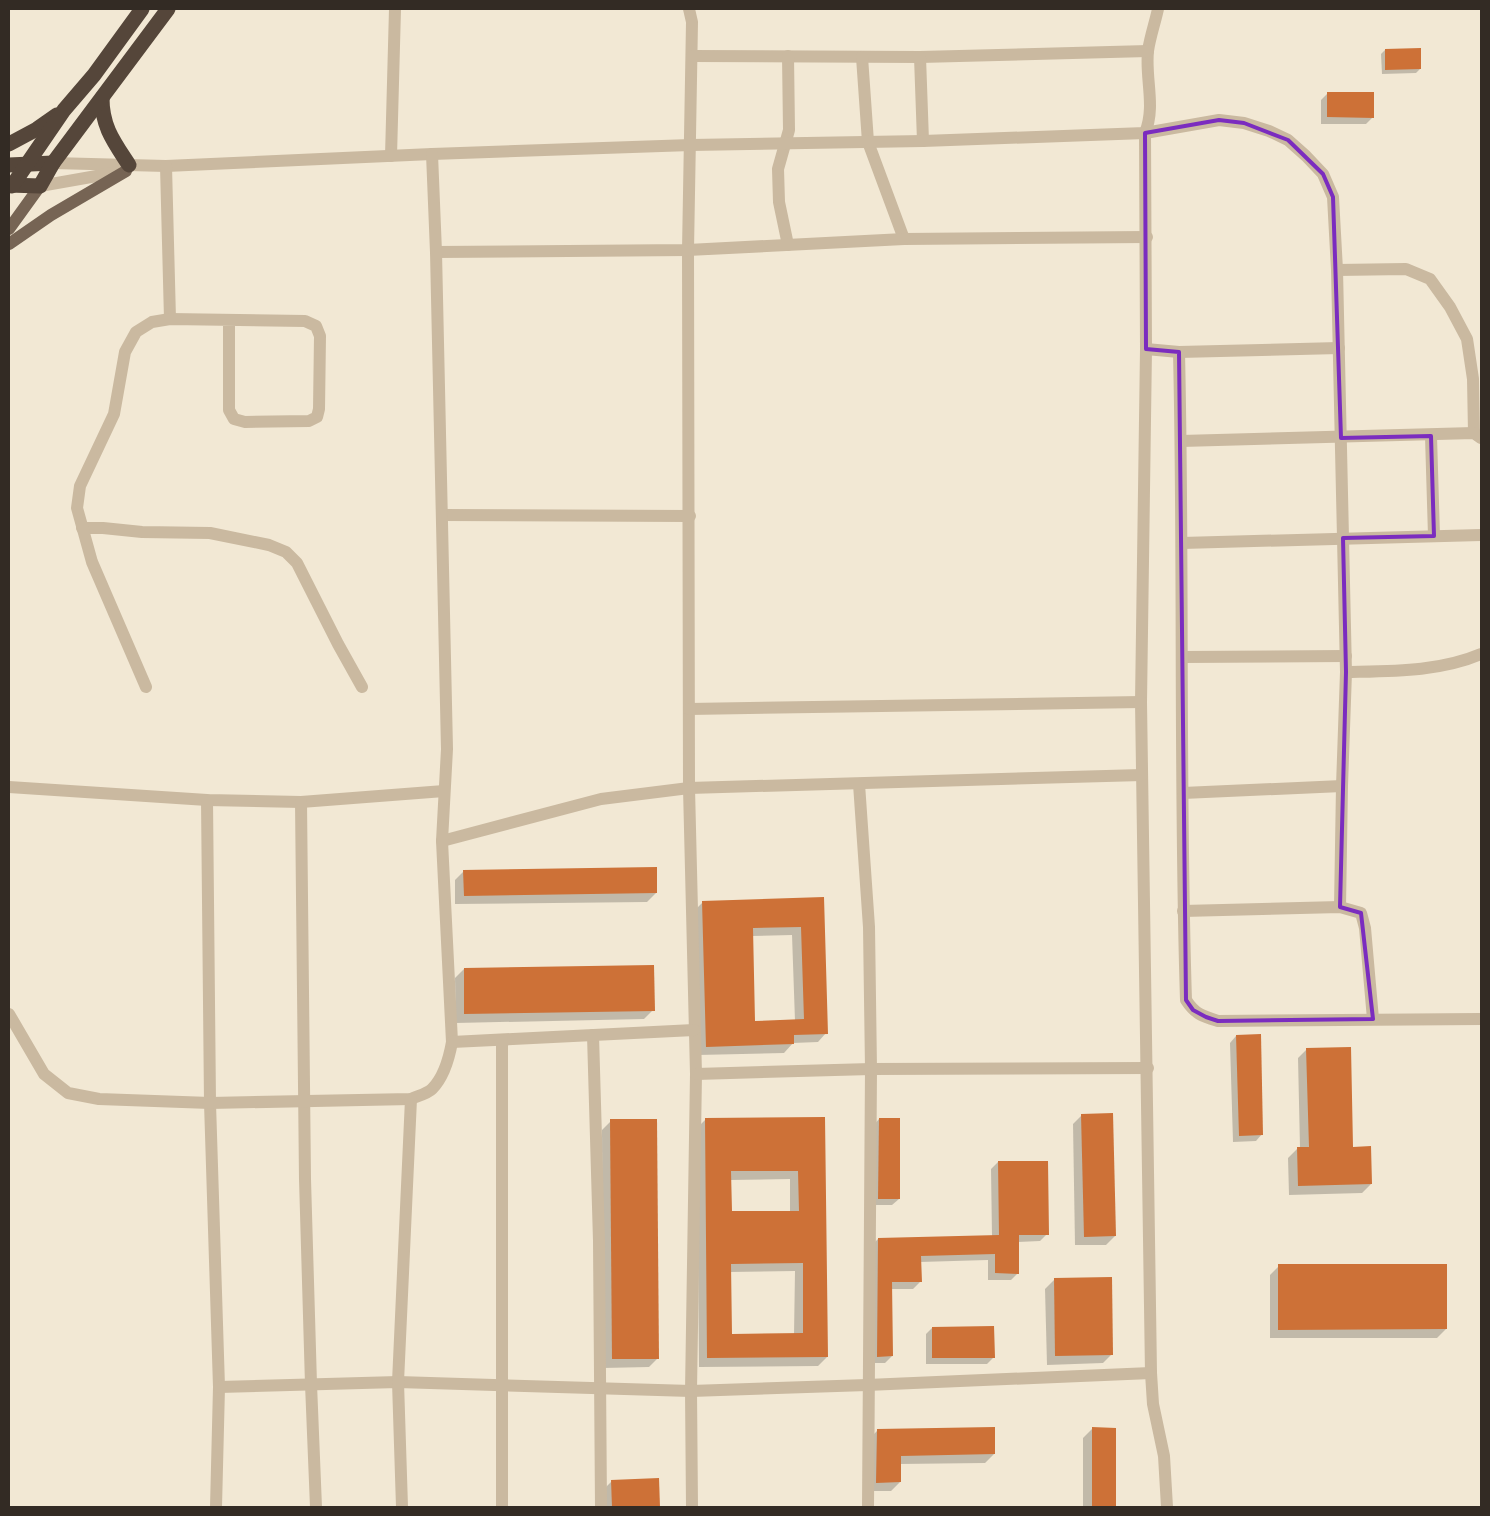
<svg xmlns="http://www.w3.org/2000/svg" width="1490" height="1516" viewBox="0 0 1490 1516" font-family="Cabin,sans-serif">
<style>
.shadow{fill:#0003;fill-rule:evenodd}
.building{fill:#cd7137;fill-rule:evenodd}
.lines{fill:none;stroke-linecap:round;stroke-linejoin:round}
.minor{stroke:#cab9a0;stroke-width:12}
.major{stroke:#766454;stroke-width:12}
.highway{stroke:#55463a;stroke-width:15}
.marked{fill:none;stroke:#7b2cbf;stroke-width:4;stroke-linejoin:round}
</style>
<rect width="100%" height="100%" fill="#f2e8d4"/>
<g class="shadow">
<polygon points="1385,50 1420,69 1416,73 1382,74 1381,54"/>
<polygon points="1328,93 1373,117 1366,124 1321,124 1321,100"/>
<polygon points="464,871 656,893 647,902 455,904 455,880"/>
<path d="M 823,898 L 826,1033 L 818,1042 L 793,1043 L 784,1053 L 698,1055 L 694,911 L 703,902 ZM 792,935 L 795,1021 L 754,1022 L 752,936 Z"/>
<polygon points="464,969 653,1010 644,1019 456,1023 455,978"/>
<polygon points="1236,1036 1262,1134 1256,1141 1233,1142 1230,1043"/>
<polygon points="1307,1049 1352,1148 1371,1184 1362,1193 1289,1195 1288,1158 1297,1149 1300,1148 1298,1058"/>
<polygon points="1082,1115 1115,1236 1106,1245 1075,1245 1073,1124"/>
<path d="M 824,1118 L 827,1357 L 818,1366 L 699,1367 L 697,1128 L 706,1119 ZM 790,1179 L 790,1212 L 731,1213 L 730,1180 ZM 795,1271 L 794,1334 L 731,1335 L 730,1272 Z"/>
<polygon points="879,1119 899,1199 892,1205 872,1205 873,1126"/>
<polygon points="611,1121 658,1358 649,1367 603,1368 602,1130"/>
<polygon points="998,1162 1047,1234 1040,1241 1018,1242 1018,1273 1011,1280 988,1280 988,1260 920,1262 920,1282 913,1289 891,1289 892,1356 885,1363 871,1363 871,1246 878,1239 992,1237 991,1169"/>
<polygon points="1279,1266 1446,1329 1437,1338 1270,1338 1270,1275"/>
<polygon points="1054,1280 1112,1354 1103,1363 1047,1365 1045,1289"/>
<polygon points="932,1328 994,1357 987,1364 926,1364 926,1334"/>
<polygon points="1092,1429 1115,1429 1115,1507 1083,1507 1083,1438"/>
<polygon points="877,1431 994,1454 985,1463 900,1464 900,1482 891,1491 868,1491 868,1440"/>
<polygon points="658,1479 659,1507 604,1507 603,1490 612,1481"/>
</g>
<g class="building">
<polygon points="1421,48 1421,69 1385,70 1385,49"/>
<polygon points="1327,92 1374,92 1374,118 1327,117"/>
<polygon points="657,867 657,893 464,896 463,870"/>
<path d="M 824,897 L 828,1034 L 794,1035 L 794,1044 L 706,1047 L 702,901 ZM 801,927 L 804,1019 L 755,1021 L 753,928 Z"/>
<polygon points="654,965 655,1011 464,1014 464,968"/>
<polygon points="1261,1034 1263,1135 1239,1136 1236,1035"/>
<polygon points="1351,1047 1353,1147 1371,1146 1372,1184 1298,1186 1297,1147 1309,1147 1306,1048"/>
<polygon points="1113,1113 1116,1236 1084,1237 1081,1114"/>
<path d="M 825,1117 L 828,1357 L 707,1358 L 705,1118 ZM 731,1171 L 798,1171 L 799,1211 L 732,1211 ZM 803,1263 L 803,1333 L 732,1334 L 731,1264 Z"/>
<polygon points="879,1118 900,1118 900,1199 878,1199"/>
<polygon points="610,1119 657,1119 659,1359 612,1359"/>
<polygon points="998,1161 1048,1161 1049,1235 1019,1235 1019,1274 995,1273 995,1254 921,1256 922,1282 892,1282 893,1356 877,1357 878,1238 999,1235"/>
<polygon points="1278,1264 1447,1264 1447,1329 1278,1330"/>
<polygon points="1112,1277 1113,1355 1055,1356 1054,1278"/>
<polygon points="994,1326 995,1358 932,1358 932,1327"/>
<polygon points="995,1427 995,1454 901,1456 901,1482 876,1483 877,1429"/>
<polygon points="1092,1427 1116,1428 1116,1507 1092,1507"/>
<polygon points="659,1478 660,1507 612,1507 611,1480"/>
</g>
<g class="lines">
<g class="minor">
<polyline points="689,9 692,22 688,250 689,788 696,1074 691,1391 692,1507"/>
<path d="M 1158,9 C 1155,23 1150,37 1148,51 C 1145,79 1156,106 1145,133 L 1146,349 L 1179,352 L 1339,348"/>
<polyline points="692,56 920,57 1148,51"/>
<polyline points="788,56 789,130 778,169 779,202 788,245"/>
<polyline points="862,57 868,142 904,239"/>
<polyline points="920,57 923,141"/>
<polyline points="391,156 395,9"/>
<polyline points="53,163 166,166 432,154 691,145 923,141 1145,133 1219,120 1244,123 1269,131 1288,140 1306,156 1323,174 1333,197 1337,270 1346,672 1342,786 1340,907"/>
<polyline points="166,166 170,319"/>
<polyline points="40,186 125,171"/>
<polyline points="436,252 688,250 904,239 1147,237"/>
<polyline points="1337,270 1406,269 1430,279 1450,307 1467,339 1473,379 1474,433"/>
<polyline points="1146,349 1141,702 1151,1373 1153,1404 1164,1456 1167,1507"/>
<path d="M 1179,352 C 1184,568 1179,784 1186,1000 C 1195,1014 1202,1016 1218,1021 L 1481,1019"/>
<polyline points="1431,436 1434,536"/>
<polyline points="1181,441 1474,433 1481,438"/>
<polyline points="442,515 690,516"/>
<polyline points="82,528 103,528 142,532 210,533 269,545 286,552 297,563 338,644 362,687"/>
<polyline points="1182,543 1481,535"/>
<polyline points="1183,657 1346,656"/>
<path d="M 1346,672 C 1391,671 1439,672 1481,654"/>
<polyline points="146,687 92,562 77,508 80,486 114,414 125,352 136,332 152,322 170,319 305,321 316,326 320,336 319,409 317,417 309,421 245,422 234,419 229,410 229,320"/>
<polyline points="689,709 1141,702"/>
<polyline points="859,784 869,927 871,1069 868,1507"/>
<polyline points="9,787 207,800 301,802 444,791"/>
<polyline points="1183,793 1342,786"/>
<polyline points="207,800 210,1103 219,1387 216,1507"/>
<polyline points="301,802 305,1179 311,1384 316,1507"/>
<polyline points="442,841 601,799 689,788 1142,775"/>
<polyline points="1183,911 1340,907 1361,913 1365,928 1373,1019"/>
<path d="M 9,1014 L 44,1074 L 68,1093 L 99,1099 L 210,1103 L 411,1099 C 417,1096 427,1094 432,1089 C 444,1077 449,1059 452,1042 L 442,841 L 447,749 L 436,252 L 432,154"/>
<polyline points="593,1035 599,1241 601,1507"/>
<polyline points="452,1042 694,1030"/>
<polyline points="696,1074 871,1069 1148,1068"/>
<polyline points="219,1387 398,1382 691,1391 867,1385 1151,1373"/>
<polyline points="402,1507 398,1382 411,1099"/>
<polyline points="502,1507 502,1040"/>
</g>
<g class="major">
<polyline points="9,229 40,186"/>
<polyline points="9,244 51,215 126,171"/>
</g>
<g class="highway">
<path d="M 102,98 C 102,127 114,142 129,165"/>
<polyline points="9,144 37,129 57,115"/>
<polyline points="9,165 53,163"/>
<polyline points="9,185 40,186 53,163 168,9"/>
<polyline points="12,186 64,110 94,75 142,9"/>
</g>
</g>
<path class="marked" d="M 1219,120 L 1244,123 L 1288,140 L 1323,174 L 1333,197 L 1341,438 L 1431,436 L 1434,536 L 1343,538 L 1346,672 L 1340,907 L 1361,913 L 1373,1019 L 1218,1021 L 1206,1017 L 1193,1010 L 1186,1000 L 1179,352 L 1146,349 L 1145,133 Z"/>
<rect width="1490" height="1516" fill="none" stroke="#332b24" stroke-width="20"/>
</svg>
